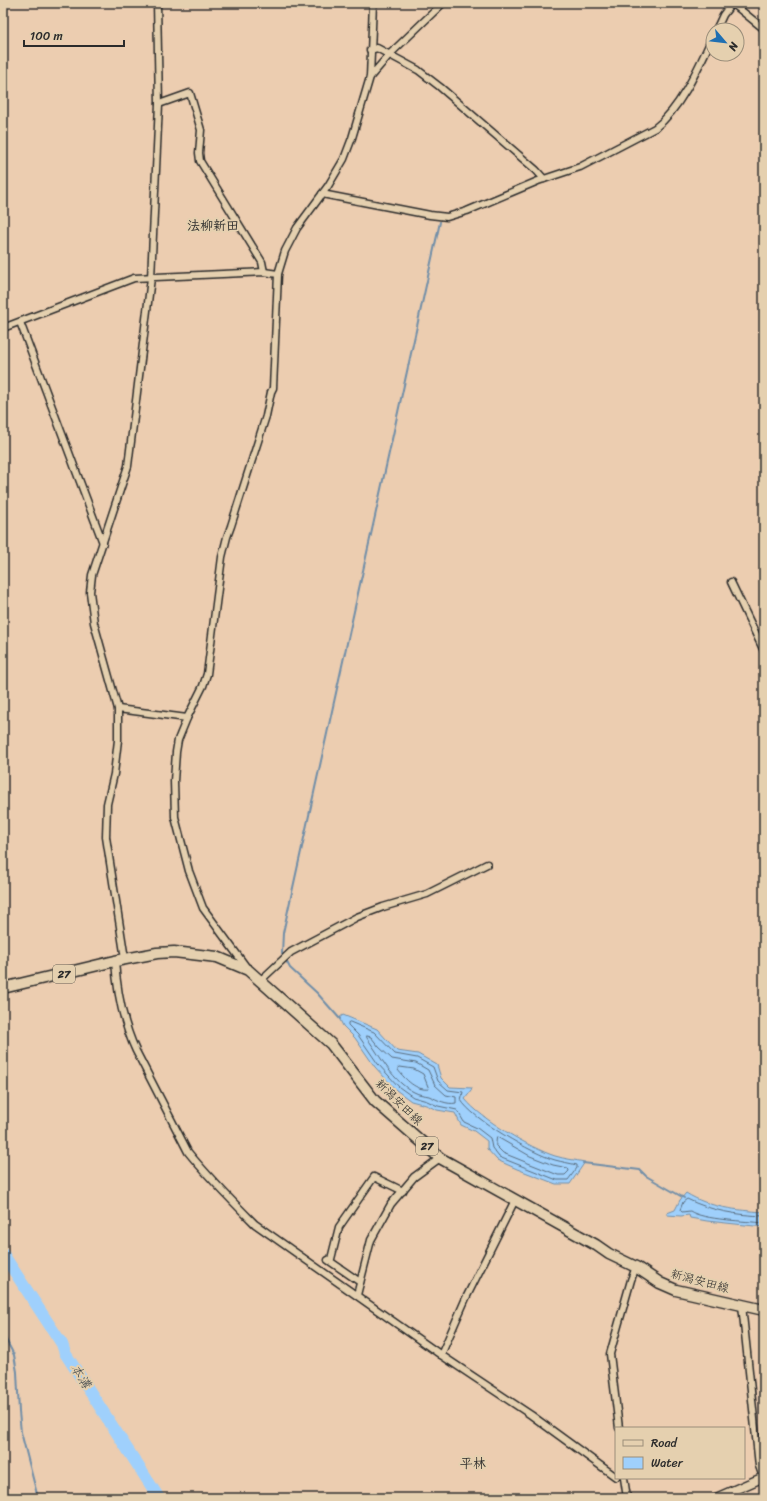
<svg xmlns="http://www.w3.org/2000/svg" width="767" height="1501" viewBox="0 0 767 1501" font-family="Sriracha,'Klee One',sans-serif">
<style>
.water{fill:#9fd0fc;stroke:#718ea8}
.lines{fill:none;stroke-linecap:round;stroke-linejoin:round}
.shore{stroke:#596d7f;stroke-width:1}
.stream{stroke:#718ea8;stroke-width:2}
.river{stroke:#9fd0fc;stroke-width:12}
.minor-casing{stroke:#2b2b2b;stroke-width:9}
.tertiary-casing{stroke:#2b2b2b;stroke-width:11}
.primary-casing{stroke:#2b2b2b;stroke-width:13}
.minor{stroke:#e5d0af;stroke-width:6}
.tertiary{stroke:#e5d0af;stroke-width:8}
.primary{stroke:#e5d0af;stroke-width:10}
.labels{text-anchor:middle;dominant-baseline:central;stroke-width:4;stroke-linejoin:round;paint-order:stroke}
.shield{fill:#e5d0af;stroke:#635c53;stroke-width:1}
.shield-label{font-size:11px;font-weight:bold;fill:#2b2b2b}
.street-label{font-size:12px;fill:#2b2b2b;stroke:#e5d0af}
.neighbourhood-label{font-size:13px;font-weight:bold;fill:#2b2b2b;stroke:#e5d0af}
.water-label{font-size:13px;font-style:italic;fill:#3c444a;stroke:#e5d0af}
</style>
<rect width="100%" height="100%" fill="#eccdb0"/>
<filter id="ink" filterUnits="userSpaceOnUse"><feTurbulence type="fractalNoise" baseFrequency=".025" numOctaves="2"/><feDisplacementMap in="SourceGraphic" scale="8" xChannelSelector="R" yChannelSelector="G"/><feConvolveMatrix kernelMatrix="1 2 1 2 8 2 1 2 1" color-interpolation-filters="sRGB"/></filter>
<g filter="url(#ink)">
<g class="water">
<path d="M 343,1015 L 377,1029 L 397,1051 L 418,1054 L 437,1065 L 441,1078 L 450,1087 L 472,1088 L 471,1091 L 465,1099 C 481,1119 530,1148 555,1156 C 565,1159 575,1160 585,1162 L 570,1184 L 556,1184 L 517,1169 L 497,1160 L 487,1149 L 487,1141 L 474,1131 L 461,1125 L 455,1113 L 437,1110 L 426,1105 L 411,1101 L 396,1090 L 375,1067 L 355,1038 L 343,1026 L 339,1018 Z"/>
<path d="M 686,1193 C 710,1208 736,1210 764,1212 L 764,1227 L 707,1221 L 690,1218 L 689,1215 L 681,1216 L 667,1215 L 667,1213 L 675,1210 L 680,1200 Z"/>
</g>
<g class="lines">
<g class="shore">
<path d="M 350,1022 L 374,1032 L 395,1054 L 417,1058 L 433,1067 L 438,1081 L 448,1090 L 463,1092 L 461,1100 C 472,1119 533,1154 555,1160 C 562,1162 569,1163 577,1165 L 577,1168 L 568,1180 L 557,1180 L 499,1157 L 492,1148 L 490,1138 L 477,1128 L 464,1122 L 457,1110 L 438,1106 L 427,1101 L 413,1097 L 399,1087 L 378,1064 L 358,1035 L 348,1025 L 348,1023 Z"/>
<path d="M 367,1036 L 371,1037 L 379,1047 L 392,1059 L 416,1063 L 428,1070 L 435,1085 L 446,1095 L 456,1097 L 456,1103 C 447,1105 438,1100 429,1096 C 425,1095 419,1095 414,1092 C 393,1082 381,1057 367,1038 Z"/>
<path d="M 400,1067 L 414,1069 L 423,1074 L 429,1089 C 416,1091 405,1079 398,1070 L 398,1068 Z"/>
<polygon points="497,1137 530,1156 553,1165 568,1168 569,1171 565,1175 558,1175 503,1153 496,1146"/>
<path d="M 764,1216 C 737,1215 711,1211 687,1199 L 683,1202 L 680,1210 L 682,1212 L 690,1211 C 703,1220 746,1221 764,1223"/>
</g>
<g class="stream">
<polyline points="340,1019 317,993 290,968 282,953 283,933 440,222"/>
<polyline points="583,1163 640,1170 646,1176 684,1198"/>
<polyline points="3,1334 14,1355 17,1372 19,1412 21,1432 38,1498"/>
</g>
<polyline class="river" points="3,1254 62,1344 65,1353 159,1498"/>
<defs>
<g id="minor">
<polyline points="732,3 764,29"/>
<polyline points="716,30 723,15 732,3"/>
<polyline points="370,50 377,48 418,70 440,87 536,170 544,179"/>
<polyline points="370,77 390,54 443,3"/>
<polyline points="159,104 190,93 201,130 199,153 200,161 262,262 264,272"/>
<path d="M 322,194 L 430,215 L 447,217 L 467,211 L 538,181 L 580,167 L 655,128 C 681,108 699,66 713,36"/>
<polyline points="20,322 103,543"/>
<polyline points="3,328 134,278 264,272 278,274"/>
<polyline points="731,582 764,651"/>
<polyline points="118,709 187,718"/>
<polyline points="125,959 106,837 107,804 114,774 118,740 118,709 94,623 90,592 92,575 128,466 151,278 159,104 157,3"/>
<path d="M 115,961 C 117,992 123,1023 136,1051 L 188,1152 C 209,1178 232,1201 255,1224 L 441,1355 L 531,1415 L 616,1477"/>
<polyline points="247,968 203,908 189,871 175,817 174,781 176,752 178,740 187,718 203,686 207,674 222,557 227,537 231,526 266,416 271,392 273,388 278,274 285,251 297,228 328,186 344,159 352,138 370,77 373,3"/>
<polyline points="261,980 291,952 357,917 383,907 427,894 487,864"/>
<polyline points="360,1282 328,1260 331,1259 339,1227 374,1177 403,1191"/>
<polyline points="357,1295 371,1240 391,1204 414,1177 440,1158"/>
<polyline points="742,1305 759,1466 763,1477"/>
<polyline points="441,1355 466,1298 515,1200"/>
<polyline points="619,1428 610,1354 631,1280 636,1267"/>
<polyline points="624,1478 627,1498"/>
</g>
<polyline id="tertiary" points="716,1498 764,1477"/>
<polyline id="primary" points="3,988 115,961 157,953 174,952 217,957 248,970 331,1044 375,1101 440,1158 596,1245 609,1254 636,1267 660,1283 676,1290 764,1310"/>
</defs>
<use href="#minor" class="minor-casing"/>
<use href="#tertiary" class="tertiary-casing"/>
<use href="#primary" class="primary-casing"/>
<use href="#minor" class="minor"/>
<use href="#tertiary" class="tertiary"/>
<use href="#primary" class="primary"/>
</g>
</g>
<g class="labels">
<g class="shield">
<rect x="53" y="965" width="22" height="18" rx="3"/>
<rect x="416" y="1137" width="22" height="18" rx="3"/>
</g>
<g class="shield-label">
<text x="64" y="974">27</text>
<text x="427" y="1146">27</text>
</g>
<g class="street-label">
<text transform="translate(399 1102) rotate(44)">新潟安田線</text>
<text transform="translate(700 1281) rotate(15)">新潟安田線</text>
</g>
<g class="neighbourhood-label">
<text x="213" y="225">法柳新田</text>
<text x="473" y="1463">平林</text>
</g>
<g class="water-label">
<text transform="translate(81 1376) rotate(57)">本溝</text>
</g>
</g>
<rect width="767" height="1501" fill="none" stroke="#e5d0af" stroke-width="16"/>
<rect x="8" y="8" width="751" height="1485" fill="none" stroke="#2b2b2b" stroke-width="1.5" filter="url(#ink)"/>
<rect x="615" y="1427" width="130" height="52" fill="#e5d0af" stroke="#9b8e7a"/>
<rect x="623" y="1440" width="20" height="6" fill="#e5d0af" stroke="#9b8e7a"/>
<text x="651" y="1447" font-size="12" fill="#2b2b2b">Road</text>
<rect x="623" y="1457" width="20" height="12" fill="#9fd0fc" stroke="#9b8e7a"/>
<text x="651" y="1467" font-size="12" fill="#2b2b2b">Water</text>
<g transform="translate(725 42) rotate(118)"><circle r="19" fill="#e5d0af" stroke="#9b8e7a"/>
<path d="M0-3L7 15L0 10L-7 15Z" fill="#1f6fb2"/>
<text y="-6" font-size="11" font-weight="bold" text-anchor="middle" fill="#2b2b2b">N</text>
</g>
<path d="M24 40v6h100v-6" fill="none" stroke="#2b2b2b" stroke-width="2"/>
<text x="30" y="40" font-size="12" fill="#2b2b2b" stroke="#e5d0af" stroke-width="3" paint-order="stroke">100 m</text>
</svg>
